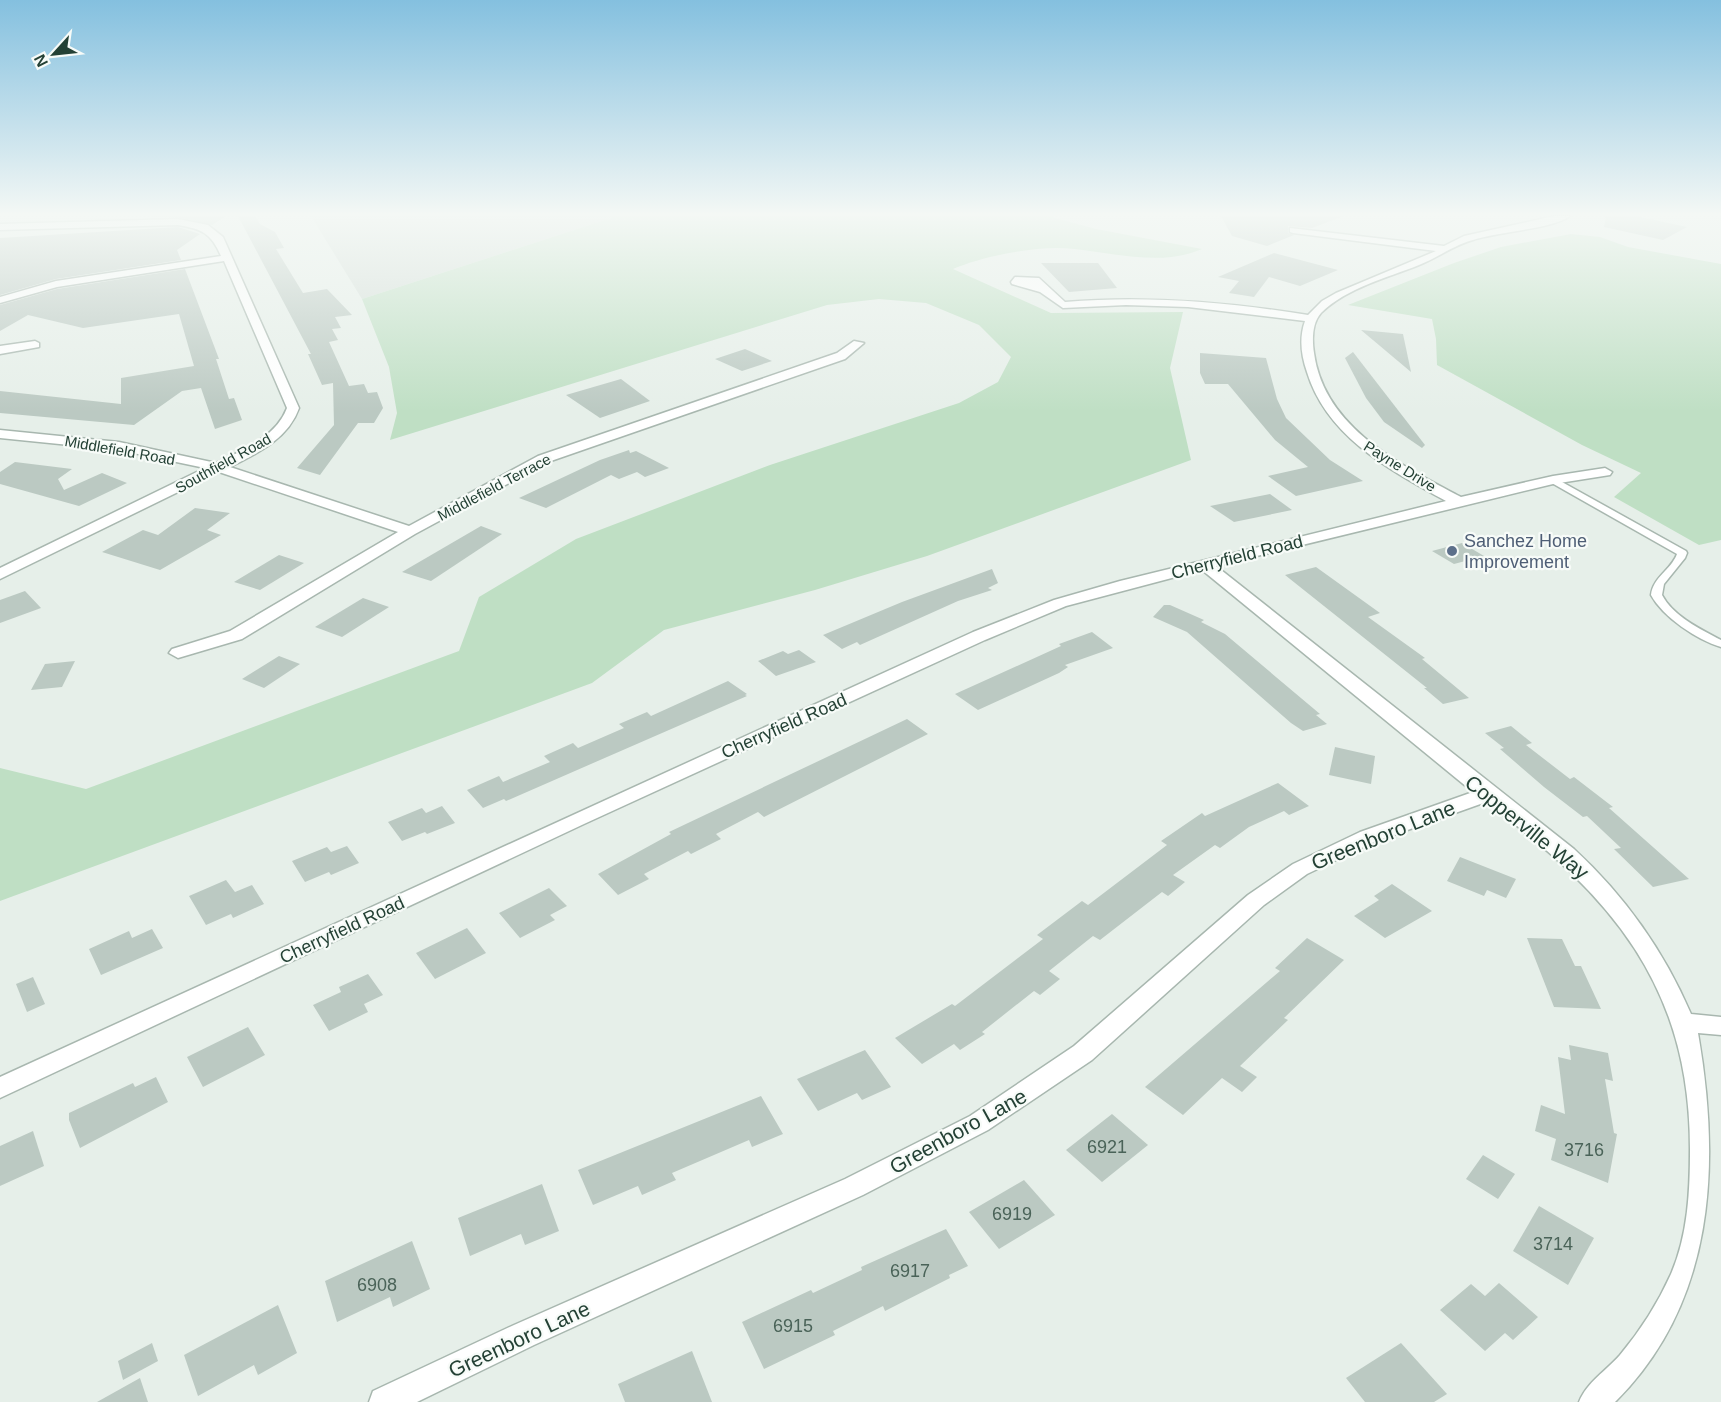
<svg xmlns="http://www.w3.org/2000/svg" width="1721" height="1402" viewBox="0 0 1721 1402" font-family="Arial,sans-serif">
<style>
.built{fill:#d4ded8}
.green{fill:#bfdfc4}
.building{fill:#bbc9c2}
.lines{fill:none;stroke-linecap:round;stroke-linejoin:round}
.service-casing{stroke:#a8b7af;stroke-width:3}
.minor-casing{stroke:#a8b7af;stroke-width:3}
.service{fill:#fff;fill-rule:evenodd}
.minor{fill:#fff;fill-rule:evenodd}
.service-dot{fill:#5c6f8a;stroke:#f7fbf8;stroke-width:2}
.labels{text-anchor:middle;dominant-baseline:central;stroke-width:4.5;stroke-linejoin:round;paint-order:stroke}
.far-street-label{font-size:15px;fill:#244135;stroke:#f7fbf8}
.service-label{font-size:18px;fill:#4e5e75;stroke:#f7fbf8;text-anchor:start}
.street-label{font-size:18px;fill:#244135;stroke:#f7fbf8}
.near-number-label{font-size:18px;fill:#4a6358}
.near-street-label{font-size:21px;fill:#244135;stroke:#f7fbf8}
</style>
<rect width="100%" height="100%" fill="#e6efe9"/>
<polygon class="built" points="311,216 617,216 362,299"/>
<g class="green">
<path d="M 617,216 L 1048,216 L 1096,229 L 1202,249 C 1156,269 1105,249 1057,248 C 1026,248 981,257 953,269 L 1051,313 L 1183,312 L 1170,368 L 1191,460 L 927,556 L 815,590 L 664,630 L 592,683 L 0,901 L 0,768 L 86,789 L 459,651 L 479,597 L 576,539 L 770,465 L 959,403 L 998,382 L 1011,357 L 979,325 L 926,303 L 879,299 L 827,305 L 390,440 L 397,413 L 389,367 L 362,299 Z"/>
<polygon points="1571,234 1600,237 1628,247 1721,264 1721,540 1699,545 1614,497 1641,473 1582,445 1437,365 1436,339 1432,319 1348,305 1454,263 1501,247"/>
</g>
<g class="building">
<polygon points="147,216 226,216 212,225 178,217"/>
<polygon points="238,216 255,216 260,224 275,232 284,248 276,249 303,293 327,289 352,315 335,317 341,328 332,329 338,340 329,342 349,386 364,384 368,393 377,392 383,408 374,423 358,423 320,475 297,468 334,425 333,383 322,385 308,354 311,354"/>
<polygon points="1221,216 1340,216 1341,217 1312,228 1288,226 1288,233 1294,235 1267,246 1232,236"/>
<polygon points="1606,216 1636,216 1687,227 1663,240 1604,227"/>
<polygon points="178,227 200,234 177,250 181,260 56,279 0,295 0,238"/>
<polygon points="1274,253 1338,270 1300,286 1269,277 1254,297 1229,293 1239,281 1218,277"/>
<polygon points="1041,263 1098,263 1117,288 1069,292"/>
<polygon points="185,269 219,359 216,359 229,399 234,398 242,420 215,429 201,388 182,391 134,425 0,413 0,391 121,404 121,378 194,366 179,314 83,328 28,315 0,331 0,305 57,289"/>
<polygon points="1361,330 1403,334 1411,372"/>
<polygon points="745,349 772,361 742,371 715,359"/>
<polygon points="1353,352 1425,445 1422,448 1384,422 1366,398 1345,358"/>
<polygon points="1200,353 1266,358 1277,399 1286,418 1330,460 1363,481 1296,496 1268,476 1308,467 1275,440 1228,384 1205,384 1200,373"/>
<polygon points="621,379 650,401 600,418 566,395"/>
<polygon points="629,450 630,453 636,451 669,468 645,477 637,472 619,479 611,475 546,508 519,498 600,460"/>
<polygon points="15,462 72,469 58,479 64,490 102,473 127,483 79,506 0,484 0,472"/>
<polygon points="1270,494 1292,510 1234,522 1210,506"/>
<polygon points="195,508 230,513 207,530 221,535 160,570 102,552 143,530 158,535"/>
<polygon points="481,526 502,534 431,581 402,572"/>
<polygon points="1462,543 1484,556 1454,564 1432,551"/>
<polygon points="279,555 304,563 260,590 234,582"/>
<polygon points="1316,567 1380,613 1368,617 1425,658 1422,659 1469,698 1443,704 1424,688 1427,688 1285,575"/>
<polygon points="992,569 998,583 988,588 992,590 958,601 860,645 857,642 842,649 823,635 902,602"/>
<polygon points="25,591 41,608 0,623 0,600"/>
<polygon points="363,598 389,607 342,637 315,627"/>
<polygon points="1164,605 1170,605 1204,620 1201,622 1225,634 1320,714 1316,715 1327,724 1303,731 1291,723 1187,632 1153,617"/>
<polygon points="1092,632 1113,648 1065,665 1068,667 1059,673 978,710 955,694 1061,646 1059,644"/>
<polygon points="799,650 816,662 776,676 758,661 783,651 788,654"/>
<polygon points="279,656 300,664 264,688 242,679"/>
<polygon points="75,661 62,687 31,690 45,664"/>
<polygon points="728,681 747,694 745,695 747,696 506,801 504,799 483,808 467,790 499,776 503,782 550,762 544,756 573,743 578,748 624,728 619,724 647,712 651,716"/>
<polygon points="907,719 928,734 764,817 758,812 716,834 721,839 691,854 688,851 644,874 649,879 618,895 598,874 671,834 669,832"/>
<polygon points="1511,726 1532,743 1526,745 1570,779 1574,777 1613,807 1609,808 1689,879 1653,887 1614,849 1621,848 1587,816 1583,817 1544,787 1500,749 1504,748 1485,733"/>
<polygon points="1335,747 1375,756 1371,784 1329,775"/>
<polygon points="1278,783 1309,806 1289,815 1284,811 1249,827 1220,848 1215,845 1173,875 1185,882 1168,896 1162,892 1100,940 1093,936 1049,971 1060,979 1040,995 1034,991 982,1032 985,1034 960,1050 954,1044 922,1064 895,1038 952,1004 955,1006 1043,939 1037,935 1082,901 1088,905 1167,845 1161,841 1202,813 1205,816"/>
<polygon points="442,806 455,823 427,834 425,832 402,841 388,822 422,808 426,813"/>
<polygon points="347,846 359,863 331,875 329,872 305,882 292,861 327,847 331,852"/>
<polygon points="1460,857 1516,879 1506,898 1487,890 1484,896 1447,881"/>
<polygon points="226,880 235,892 252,885 264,904 233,918 231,914 206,925 189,896"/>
<polygon points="1392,884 1432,911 1385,938 1354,916 1379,900 1374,896"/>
<polygon points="549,888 567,906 550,915 555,920 520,938 499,913"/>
<polygon points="467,928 486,953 435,979 416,953"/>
<polygon points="152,929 163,948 101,975 89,949 129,931 132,938"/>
<polygon points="1307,938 1344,960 1284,1018 1288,1020 1240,1066 1257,1077 1242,1092 1222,1078 1183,1115 1145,1087 1280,971 1275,968"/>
<polygon points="1527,938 1562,939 1575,966 1581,966 1601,1009 1554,1007"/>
<polygon points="368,974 383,995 364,1004 368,1012 329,1031 313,1005 341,992 339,987"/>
<polygon points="33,977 45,1004 27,1012 16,984"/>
<polygon points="248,1027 265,1055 203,1087 187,1057"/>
<polygon points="1569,1045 1608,1053 1613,1081 1605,1079 1614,1133 1617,1134 1608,1183 1551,1160 1556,1139 1535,1131 1541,1105 1565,1114 1558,1057 1571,1060"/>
<polygon points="865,1050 891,1087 862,1100 857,1093 818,1111 797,1079"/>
<polygon points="156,1077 168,1102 80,1148 69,1120 69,1113 133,1083 135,1087"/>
<polygon points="761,1096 783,1134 752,1147 749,1140 672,1173 676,1180 642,1195 638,1186 593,1205 578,1170"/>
<polygon points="1112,1114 1148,1145 1102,1182 1066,1150"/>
<polygon points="33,1131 44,1166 0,1186 0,1146"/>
<polygon points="1483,1155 1515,1174 1498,1199 1466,1179"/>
<polygon points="1024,1180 1055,1215 999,1249 969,1212"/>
<polygon points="542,1184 559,1231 525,1245 521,1234 470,1256 458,1218"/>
<polygon points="1539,1206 1594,1238 1568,1285 1513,1251"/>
<polygon points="946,1229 968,1266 949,1275 950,1278 885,1311 883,1306 833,1331 835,1335 764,1369 742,1322 811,1290 813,1293 862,1270 861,1267"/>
<polygon points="412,1241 430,1289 393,1307 390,1297 337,1322 325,1281"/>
<polygon points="1499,1283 1538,1317 1513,1340 1505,1333 1485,1351 1440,1310 1471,1284 1485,1296"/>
<polygon points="278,1305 297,1353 258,1375 254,1365 198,1396 184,1355"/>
<polygon points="152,1343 158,1361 123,1380 118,1361"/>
<polygon points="1401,1343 1447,1394 1434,1402 1365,1402 1346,1378"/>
<polygon points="692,1351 712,1402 625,1402 618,1384"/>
<polygon points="140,1378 148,1402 97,1402"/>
</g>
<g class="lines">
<defs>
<path id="service" d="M 1553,477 L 1686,551 L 1687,553 L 1685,558 L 1664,584 L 1662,595 C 1673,616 1700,629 1721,640 L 1721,647 C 1697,640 1663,617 1651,595 C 1653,577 1671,570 1677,554 L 1550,482 L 1548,480 Z"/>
<g id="minor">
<path d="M 1554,216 L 1570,216 C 1553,229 1496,232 1473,240 C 1454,245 1437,258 1419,265 C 1387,278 1346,288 1321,313 C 1312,323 1312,340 1314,353 C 1324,428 1401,465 1461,497 L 1553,476 L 1605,468 L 1612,472 L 1610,475 L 1553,484 L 1216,566 L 1574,849 C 1624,895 1664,951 1691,1014 L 1721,1017 L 1721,1035 L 1698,1033 C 1721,1165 1715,1303 1615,1402 L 1579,1402 C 1587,1382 1606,1371 1620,1355 C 1640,1331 1658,1303 1671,1274 C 1688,1235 1690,1191 1690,1149 C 1690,985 1611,895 1486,802 L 1374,842 L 1307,874 L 1264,905 L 1092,1060 L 988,1130 L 863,1195 L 534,1345 L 417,1402 L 369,1402 L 373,1391 L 514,1325 L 845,1179 L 970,1116 L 1074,1046 L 1248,895 L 1293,864 L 1360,832 L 1473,792 L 1202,570 L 1066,606 L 985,640 L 584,824 L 0,1098 L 0,1077 L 973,632 L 1054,600 L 1120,581 L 1446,501 C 1390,470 1327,437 1307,372 C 1301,355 1299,338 1305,321 L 1188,307 L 1126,305 L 1063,308 L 1040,292 L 1012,284 L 1011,282 L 1015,277 L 1039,278 L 1065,302 C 1147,295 1227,302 1308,315 L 1322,301 L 1336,293 L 1436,251 L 1293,233 L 1290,232 L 1290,228 L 1444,246 L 1464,236 Z"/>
<path d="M 178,219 L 208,225 L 223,237 L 299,408 C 288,439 258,453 230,467 L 409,526 L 538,456 L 837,353 L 854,341 L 864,343 L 845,359 L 548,462 L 415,534 L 242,639 L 178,658 L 169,653 L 172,649 L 230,631 L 398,532 L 219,472 L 0,579 L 0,568 L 205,468 L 119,450 L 0,438 L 0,430 L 119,442 L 216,463 C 243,450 276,437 287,408 L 224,261 L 57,287 L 0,303 L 0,297 L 56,281 L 221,256 C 211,233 202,229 178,225 L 0,230 L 0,224 Z"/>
<polygon points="35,341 39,343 39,347 0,354 0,346"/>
</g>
</defs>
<use href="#service" class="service-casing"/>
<use href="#minor" class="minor-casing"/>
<use href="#service" class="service"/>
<use href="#minor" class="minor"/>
</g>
<linearGradient id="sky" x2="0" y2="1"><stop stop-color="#84c0df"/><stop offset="0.52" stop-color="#f4f8f5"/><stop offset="1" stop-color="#f4f8f5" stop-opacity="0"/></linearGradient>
<rect width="1721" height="412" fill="url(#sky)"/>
<circle class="service-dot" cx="1452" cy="551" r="6"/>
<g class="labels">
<g class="far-street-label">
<text transform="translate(120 450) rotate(10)">Middlefield Road</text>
<text transform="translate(223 463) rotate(-29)">Southfield Road</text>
<text transform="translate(1400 466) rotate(32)">Payne Drive</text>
<text transform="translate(494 487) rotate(-28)">Middlefield Terrace</text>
</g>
<g class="service-label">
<text x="1464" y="541">Sanchez Home<tspan x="1464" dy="21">Improvement</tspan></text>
</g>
<g class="street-label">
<text transform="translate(1237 557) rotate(-14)">Cherryfield Road</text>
<text transform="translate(784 726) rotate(-24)">Cherryfield Road</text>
<text transform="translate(342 930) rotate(-25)">Cherryfield Road</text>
</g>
<g class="near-number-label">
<text x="1107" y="1147">6921</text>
<text x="1584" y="1150">3716</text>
<text x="1012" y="1214">6919</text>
<text x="1553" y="1244">3714</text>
<text x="910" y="1271">6917</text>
<text x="377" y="1285">6908</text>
<text x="793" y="1326">6915</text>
</g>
<g class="near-street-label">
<text transform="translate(1527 827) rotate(39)">Copperville Way</text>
<text transform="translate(1383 835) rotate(-22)">Greenboro Lane</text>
<text transform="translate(958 1131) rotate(-29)">Greenboro Lane</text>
<text transform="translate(519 1339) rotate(-25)">Greenboro Lane</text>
</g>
</g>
<g transform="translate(54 54) rotate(243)" stroke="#f7fbf8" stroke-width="4.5" paint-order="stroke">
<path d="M0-4.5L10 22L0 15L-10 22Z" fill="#244135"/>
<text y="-9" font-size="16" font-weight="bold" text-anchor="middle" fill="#244135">N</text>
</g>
</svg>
